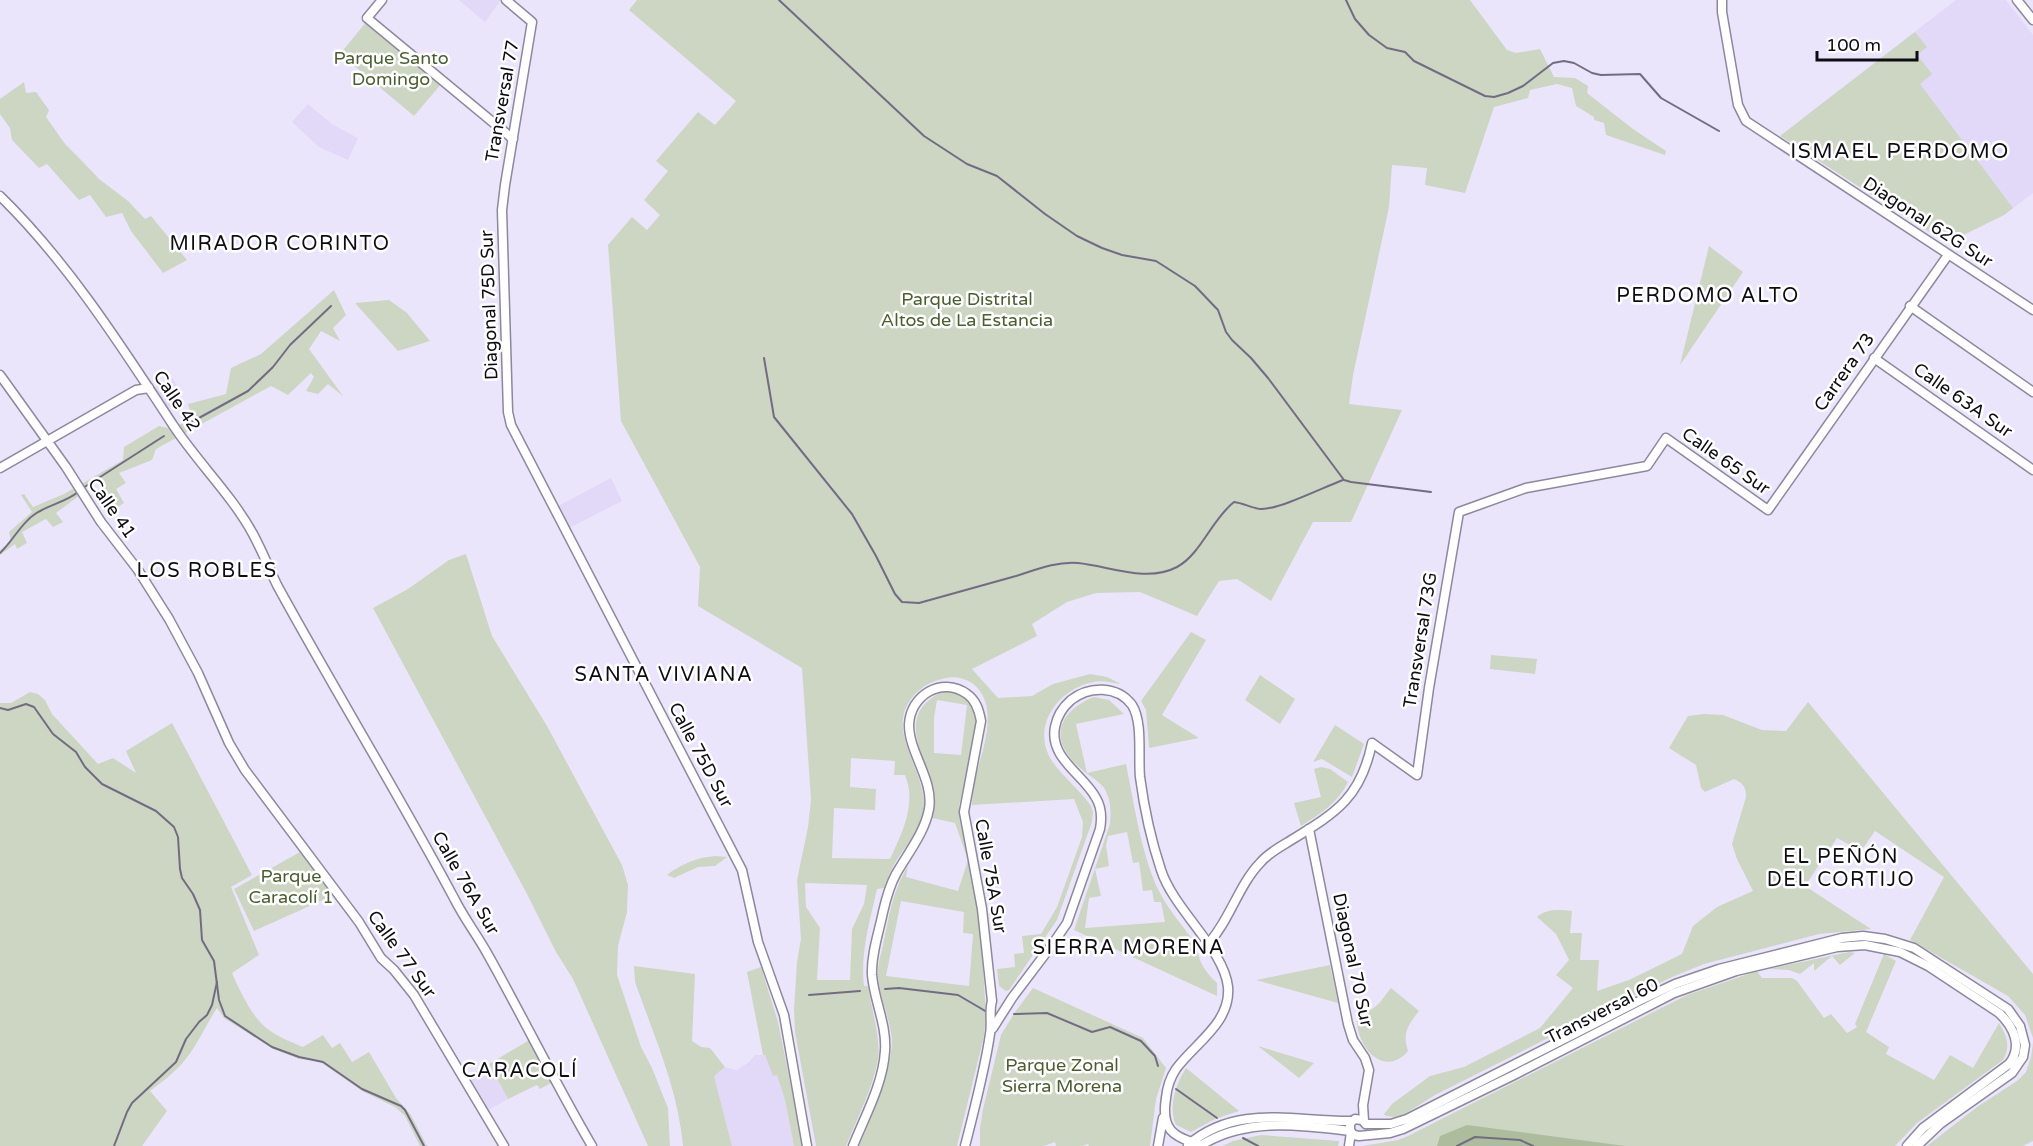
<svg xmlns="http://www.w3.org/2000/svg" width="2033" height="1146" viewBox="0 0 2033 1146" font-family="'Varela Round',sans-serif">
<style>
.built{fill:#e1d9f7}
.green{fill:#ccd6c3;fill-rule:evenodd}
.forest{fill:#adbc9d}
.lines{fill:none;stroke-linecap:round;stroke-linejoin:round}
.stream{stroke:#726c83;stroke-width:2}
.minor-casing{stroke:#8d889c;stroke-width:11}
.minor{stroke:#fff;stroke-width:8}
.labels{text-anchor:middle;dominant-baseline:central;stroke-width:5;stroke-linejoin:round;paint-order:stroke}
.park-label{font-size:18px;fill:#4a5f30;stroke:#fff}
.street-label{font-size:18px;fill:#0e0c13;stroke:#fff}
.neighbourhood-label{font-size:20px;letter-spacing:1.5px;fill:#0e0c13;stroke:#fff}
.quarter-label{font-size:21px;letter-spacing:1.5px;fill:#0e0c13;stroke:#fff}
</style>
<rect width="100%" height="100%" fill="#ebe5fc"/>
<g class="built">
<polygon points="459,0 501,0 485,22"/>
<polygon points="1956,0 2006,0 2033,35 2033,193 2004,215 1947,243 1803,118"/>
<polygon points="308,104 333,125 358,138 348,160 319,147 292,122"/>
<polygon points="173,378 183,400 167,409 153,388"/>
<polygon points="611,478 622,501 569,528 558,506"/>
<polygon points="755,1055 765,1055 773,1075 777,1074 785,1100 794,1146 732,1146 714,1076 725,1067 737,1070 749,1062"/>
<polygon points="489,1064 508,1099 487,1111 467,1076"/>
</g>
<g class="green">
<path d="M 637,0 L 1470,0 L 1507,50 L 1516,53 L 1540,49 L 1554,77 L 1575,78 L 1588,86 L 1587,93 L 1633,129 L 1666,151 L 1665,155 L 1606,135 L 1604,123 L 1594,120 L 1594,117 L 1576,106 L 1572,88 L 1557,84 L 1530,90 L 1528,98 L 1494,107 L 1465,193 L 1425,185 L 1427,168 L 1392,165 L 1389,207 L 1353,375 L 1349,404 L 1402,410 L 1351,522 L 1313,522 L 1271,601 L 1237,579 L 1219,581 L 1197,616 L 1140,592 L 1096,593 L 1067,602 L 1032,624 L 1037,636 L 972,669 L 998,698 L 1032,696 L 1053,684 L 1090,674 L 1107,677 L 1121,684 C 1112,683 1102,680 1093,682 C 1058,689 1030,727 1052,761 C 1063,777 1080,790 1091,806 L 1093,812 L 1092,822 L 1057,920 L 1009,990 L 1006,991 L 999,986 L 997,969 L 1015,967 L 1014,954 L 1024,953 L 1022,936 L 1041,934 L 1057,907 L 1082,837 L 1083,822 L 1074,799 L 972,805 C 973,797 972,789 974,782 C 981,754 1002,705 972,683 C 962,677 953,676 942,679 C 925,683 911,694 905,710 C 894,740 926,776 924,807 C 924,827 904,847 895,863 C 890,871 887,880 884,888 L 877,889 C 870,920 860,954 864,986 L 868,986 C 871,1007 881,1038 878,1059 C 873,1088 857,1118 846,1146 L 816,1146 L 795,1032 L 794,1009 L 797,962 L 801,939 L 797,880 L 808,827 L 811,800 L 802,668 L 698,606 L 700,567 L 621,421 L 608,245 L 632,217 L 647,230 L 660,215 L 644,200 L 668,171 L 656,161 L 698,112 L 715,125 L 736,101 L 629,10 ZM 851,758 L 895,761 L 894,775 L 905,775 C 917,804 902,833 890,859 L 832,858 L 834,808 L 875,810 L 876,789 L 850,787 ZM 805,883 L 867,885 L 864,904 L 852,929 L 850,980 L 817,980 L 820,928 L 806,907 Z"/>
<polygon points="367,21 442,83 414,116 340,54"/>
<polygon points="1915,32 1927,47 1917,55 1932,74 1920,84 2013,208 2004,215 1947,243 1780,136"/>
<polygon points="24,82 26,93 36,92 49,110 46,117 65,144 82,161 99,179 128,201 145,219 151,216 187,260 163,273 131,231 122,213 106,217 90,195 79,200 47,164 39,168 12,140 10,128 0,114 0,99"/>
<polygon points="1709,246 1743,272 1680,365"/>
<polygon points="334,290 346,315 333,328 340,341 321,331 309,349 343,396 328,384 318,394 306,391 314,377 311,373 288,395 271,386 156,449 152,460 119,473 126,483 116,489 124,503 116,508 99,481 86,487 80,495 56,513 63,522 53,527 46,519 22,532 27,543 17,549 15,544 0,555 0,550 11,541 9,532 32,512 21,495 24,494 33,507 64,494 123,460 124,447 159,426 168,428 193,420 188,404 226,394 231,368 261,354"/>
<polygon points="389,300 407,313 430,341 398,351 355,303"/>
<polygon points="466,554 492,636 547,726 622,865 628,885 627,912 618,946 617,975 641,1047 652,1068 668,1108 670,1146 648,1146 573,979 556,952 527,894 373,608 408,589 449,560"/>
<polygon points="1191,632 1206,640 1162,715 1199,738 1149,748 1146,710 1141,701"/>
<polygon points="1491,655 1537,659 1535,674 1490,669"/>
<polygon points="1260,675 1295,699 1280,724 1245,700"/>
<path d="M 949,691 L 957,693 L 968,699 L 974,709 L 977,718 L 975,739 L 959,806 L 960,821 L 970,854 L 980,913 L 986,1017 L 984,1036 L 957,1146 L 859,1146 C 870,1121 893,1066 892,1040 C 890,1019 880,998 878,977 C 877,966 881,955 883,945 C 889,917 892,892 908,866 L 906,877 L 958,891 L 968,860 L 955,823 L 932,818 C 934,810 936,802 934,794 C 930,764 899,726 928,701 C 935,695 940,692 949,691 ZM 937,700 L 967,705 L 961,755 L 934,753 L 934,718 ZM 901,901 L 964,912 L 963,933 L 973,934 L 969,986 L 886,976 Z"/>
<path d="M 30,692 L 38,694 L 45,700 L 52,714 L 98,764 L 113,758 L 136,773 L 126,751 L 172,723 L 252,875 L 231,887 L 259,955 L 232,973 C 238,987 250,1012 261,1023 C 272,1035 289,1041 303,1047 L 323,1035 L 332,1048 L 340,1043 L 352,1062 L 369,1052 L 396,1098 L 411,1115 L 427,1146 L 420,1146 L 405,1116 L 395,1107 L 362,1091 L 319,1061 L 299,1059 L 273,1049 L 224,1018 L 217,1008 C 206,1025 198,1044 185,1060 C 175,1072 162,1082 150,1091 L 167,1111 L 142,1146 L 0,1146 L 0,703 L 11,703 Z"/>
<path d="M 1094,697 L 1109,700 L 1124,714 L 1076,724 L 1087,773 L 1126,764 C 1134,803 1142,859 1160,893 C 1170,912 1185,929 1198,946 C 1196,959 1207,974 1217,983 L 1217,996 L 1074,930 L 1110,824 C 1111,812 1111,799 1104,788 C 1097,779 1087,775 1079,767 C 1048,740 1058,711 1094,697 ZM 1127,832 L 1133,863 L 1139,862 L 1143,891 L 1152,890 L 1154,902 L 1161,902 L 1165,922 L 1085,928 L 1089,898 L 1101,896 L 1095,869 L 1109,866 L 1106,846 L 1108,836 Z"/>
<path d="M 1808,702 L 2033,974 L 2033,1038 L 2025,1015 L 2008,996 L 1910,940 L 1944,877 L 1875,831 L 1861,851 L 1837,838 L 1805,886 L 1871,929 L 1819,934 L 1704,964 L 1672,977 L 1586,1019 L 1435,1095 L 1403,1115 L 1394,1117 L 1386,1116 L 1384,1114 L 1392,1104 L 1430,1076 L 1464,1067 L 1540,1028 L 1573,988 L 1556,975 L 1569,960 L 1556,934 L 1537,917 C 1548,908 1559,910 1572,911 L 1570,933 L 1582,933 L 1580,960 L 1599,960 L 1597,991 L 1629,980 L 1682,954 L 1693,926 L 1717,907 L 1753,891 L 1737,859 L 1732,844 L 1746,797 C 1746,787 1743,783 1734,779 L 1705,792 L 1701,788 L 1696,765 L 1669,748 L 1688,716 L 1704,714 L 1723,715 L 1762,730 L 1786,731 Z"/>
<polygon points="1335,725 1364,744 1352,777 1322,759 1313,762"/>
<path d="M 1321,767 L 1330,769 L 1348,782 C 1338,803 1320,814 1301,826 L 1294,803 L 1321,797 L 1314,769 Z"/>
<polygon points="300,852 334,895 254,931 234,889"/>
<path d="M 716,856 L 727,857 L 715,866 L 698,867 L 674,878 L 667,875 C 681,864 698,857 716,856 Z"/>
<polygon points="1849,952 1855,953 1840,965 1832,956 1814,971 1814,963 1800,974 1789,970 1769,969"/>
<path d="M 1884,954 L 1896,961 L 1866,1032 L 1889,1047 L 1886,1054 L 1934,1080 L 1950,1055 L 1973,1068 L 1999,1023 C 2007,1036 2011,1046 2003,1060 L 1917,1123 L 1895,1146 L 1362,1146 L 1398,1140 L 1408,1136 L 1687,995 L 1757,971 L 1762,978 L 1792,978 L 1797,981 L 1824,1018 L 1831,1014 L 1847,1033 L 1857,1027 L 1855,1024 Z"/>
<polygon points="1330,965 1338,1003 1256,980"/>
<path d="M 634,966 L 695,974 L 692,1041 L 701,1047 L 710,1048 L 725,1067 L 714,1076 L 732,1146 L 683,1146 C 678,1089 654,1036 635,982 Z"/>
<polygon points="761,967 778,1022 803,1146 794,1146 785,1100 777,1075 773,1076 765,1055 763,1055 747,972"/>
<polygon points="1033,988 1143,1038 1166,1068 1156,1099 1150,1146 1089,1146 1088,1144 1082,1146 1056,1146 1055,1142 1044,1146 980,1146 980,1128 983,1109 1001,1035 1015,1012"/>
<path d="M 1391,988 L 1419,1011 C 1408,1025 1402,1033 1408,1051 C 1381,1082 1351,1039 1358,1011 C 1374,1015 1382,999 1391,988 Z"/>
<polygon points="531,1039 553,1082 540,1089 537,1085 508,1099 489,1064"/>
<polygon points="2033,1043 2033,1141 2023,1146 1927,1146 1977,1107 2017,1081 2026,1072 2031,1057"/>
<polygon points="1258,1046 1314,1063 1299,1078"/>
<path d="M 1186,1068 L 1239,1111 L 1215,1119 L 1191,1132 L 1176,1125 C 1168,1106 1176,1084 1186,1068 Z"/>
<polygon points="1261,1135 1339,1141 1338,1146 1222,1146 1233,1141"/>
</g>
<polygon class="forest" points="1467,1125 1625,1146 1437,1146 1440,1136"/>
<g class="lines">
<g class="stream">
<polyline points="779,0 924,136 967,164 997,176 1045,214 1077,236 1102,248 1122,255 1156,261 1195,286 1218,310 1226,332 1232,340 1251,358 1268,378 1344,480 1351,482 1431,492"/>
<polyline points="1346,0 1355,19 1369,35 1387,48 1405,52 1414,61 1485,96 1494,97 1508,93 1523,86 1553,63 1564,61 1574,63 1592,73 1601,75 1640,74 1661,98 1719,131"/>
<path d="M 764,358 L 774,417 L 852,514 L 876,556 L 895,594 L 902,602 L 919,603 C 951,594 983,585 1016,576 C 1035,570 1057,561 1078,563 C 1109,566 1147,583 1177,567 C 1201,554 1212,519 1234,502 C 1244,503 1253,509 1262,509 C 1280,509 1324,487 1343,480"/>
<polyline points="188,424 248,391 273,367 290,345 331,306"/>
<polyline points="83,488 164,436"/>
<path d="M 0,553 C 13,541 21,523 35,514 C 48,505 66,502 78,492"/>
<polyline points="0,708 8,710 26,704 34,707 53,734 76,752 85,767 102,784 156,811 174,827 178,837 180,869 182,878 193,894 200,910 202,940 214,961 219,1000 225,1016 272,1047 299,1057 323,1062 362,1089 401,1106 405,1110 424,1146"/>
<polyline points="885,989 899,988 958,995 987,1012"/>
<polyline points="809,995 860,991"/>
<polyline points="1014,1014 1047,1013 1092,1032 1110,1027 1141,1041 1155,1056 1158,1066"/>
<polyline points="1176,1089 1217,1118"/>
<polyline points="1243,1138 1258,1146"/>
<polyline points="114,1146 127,1112 132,1103 176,1062 186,1039 199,1022 207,1015 212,1005 217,982"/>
<polyline points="1457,1146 1475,1137 1520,1140 1533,1146"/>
</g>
<defs>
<g id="minor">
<polyline points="382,0 367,18 513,139"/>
<polyline points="506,0 532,22 505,185 502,210 508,412 511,425 742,870 758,942 784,1015 807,1146"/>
<polyline points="1722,0 1722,12 1738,105 1746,121 2033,310"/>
<polyline points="2017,0 2033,20"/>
<path d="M 0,196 C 67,261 122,347 173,425 C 198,463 231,494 253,534 C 262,551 269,568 277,585 C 335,691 398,793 455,900 C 464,918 477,935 487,953 C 523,1017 555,1083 592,1146"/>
<polyline points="1910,306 2033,392"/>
<polyline points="1874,358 2033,470"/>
<polyline points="0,375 66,467 101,522 138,570 169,619 198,673 229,743 245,770 359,922 381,958 394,970 414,995 504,1146"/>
<polyline points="0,468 136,390 149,388"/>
<polyline points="1309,829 1348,1024 1353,1040 1365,1058 1369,1070 1363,1105 1364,1121"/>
<path d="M 1208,944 C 1230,920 1238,886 1260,863 C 1269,852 1282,846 1293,839 C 1337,812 1361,797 1372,743 L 1417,775 L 1429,688 L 1459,512 L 1526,488 L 1647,466 L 1666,438 L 1768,510 L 1948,255"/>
<path d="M 993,1028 L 1012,998 L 1052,945 L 1067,923 L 1100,829 C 1102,818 1102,808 1096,798 C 1083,774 1049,758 1055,727 C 1057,716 1063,707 1071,700 C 1089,686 1117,685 1132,705 C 1143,722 1138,756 1140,777 C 1144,807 1151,840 1161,870 C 1174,910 1224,949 1228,987 C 1231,1023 1195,1043 1176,1069 C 1170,1078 1167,1087 1166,1098 C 1161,1129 1172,1137 1201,1145"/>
<path d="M 1366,1124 L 1362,1120 L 1355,1119 L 1350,1123 L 1350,1131 L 1354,1135 L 1359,1136 L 1390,1133 L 1403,1129 L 1514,1075 L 1674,993 L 1736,971 L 1837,947 L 1865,945 L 1900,952 L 1928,966 L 1999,1013 C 2014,1027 2023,1047 2009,1064 L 1923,1128 L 1907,1146"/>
<polyline points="1366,1124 1391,1124 1407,1119 1639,1001 1675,984 1719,969 1842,938 1863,936 1885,939 1914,948 2008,1009 2020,1026 2025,1045 2023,1057 2012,1073 1940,1124 1917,1146"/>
<path d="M 1188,1145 C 1237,1103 1294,1122 1352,1121"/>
<path d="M 853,1146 C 865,1116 883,1084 885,1051 C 887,1025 874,1000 872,975 C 871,954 879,932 883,912 C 886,899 890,885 896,874 C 908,853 925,832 929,809 C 934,780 909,753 909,725 C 910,695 942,676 967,694 C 976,700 979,710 981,721 L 964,812 L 982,909 L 992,1001 C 989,1009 992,1024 990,1034 C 985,1069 974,1111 965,1146"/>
<polyline points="1158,1146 1163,1118"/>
<path d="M 1200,1146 C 1245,1117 1300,1125 1350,1131"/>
<polyline points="1349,1146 1351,1132"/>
</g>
</defs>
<use href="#minor" class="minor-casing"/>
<use href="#minor" class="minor"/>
</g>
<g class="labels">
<g class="park-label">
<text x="391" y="58">Parque Santo<tspan x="391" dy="21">Domingo</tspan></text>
<text x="967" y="299">Parque Distrital<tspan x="967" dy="21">Altos de La Estancia</tspan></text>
<text x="291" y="876">Parque<tspan x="291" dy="21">Caracolí 1</tspan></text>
<text x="1062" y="1065">Parque Zonal<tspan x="1062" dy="21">Sierra Morena</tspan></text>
</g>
<g class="street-label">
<text transform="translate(502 101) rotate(-80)">Transversal 77</text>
<text transform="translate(1928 222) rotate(33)">Diagonal 62G Sur</text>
<text transform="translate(489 305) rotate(-92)">Diagonal 75D Sur</text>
<text transform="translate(1844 372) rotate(-55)">Carrera 73</text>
<text transform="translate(1963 400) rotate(35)">Calle 63A Sur</text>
<text transform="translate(177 401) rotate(56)">Calle 42</text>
<text transform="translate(1726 461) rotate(35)">Calle 65 Sur</text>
<text transform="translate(112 508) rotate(55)">Calle 41</text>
<text transform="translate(1420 640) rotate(-81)">Transversal 73G</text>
<text transform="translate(701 755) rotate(62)">Calle 75D Sur</text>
<text transform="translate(991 876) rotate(80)">Calle 75A Sur</text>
<text transform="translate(466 883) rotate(60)">Calle 76A Sur</text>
<text transform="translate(402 954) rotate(54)">Calle 77 Sur</text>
<text transform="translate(1353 960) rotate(78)">Diagonal 70 Sur</text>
<text transform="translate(1602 1011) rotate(-27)">Transversal 60</text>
</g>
<g class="neighbourhood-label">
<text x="280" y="244">MIRADOR CORINTO</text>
<text x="1708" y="296">PERDOMO ALTO</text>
<text x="207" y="571">LOS ROBLES</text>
<text x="664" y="675">SANTA VIVIANA</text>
<text x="1841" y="857">EL PEÑÓN<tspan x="1841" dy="23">DEL CORTIJO</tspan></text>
<text x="1129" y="948">SIERRA MORENA</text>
<text x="520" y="1071">CARACOLÍ</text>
</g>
<g class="quarter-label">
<text x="1900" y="151">ISMAEL PERDOMO</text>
</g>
</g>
<path d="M1817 51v9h100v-9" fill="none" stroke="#0e0c13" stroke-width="3"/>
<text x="1826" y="51" font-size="18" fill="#0e0c13" stroke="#ffffff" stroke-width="4.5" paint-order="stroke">100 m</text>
</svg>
